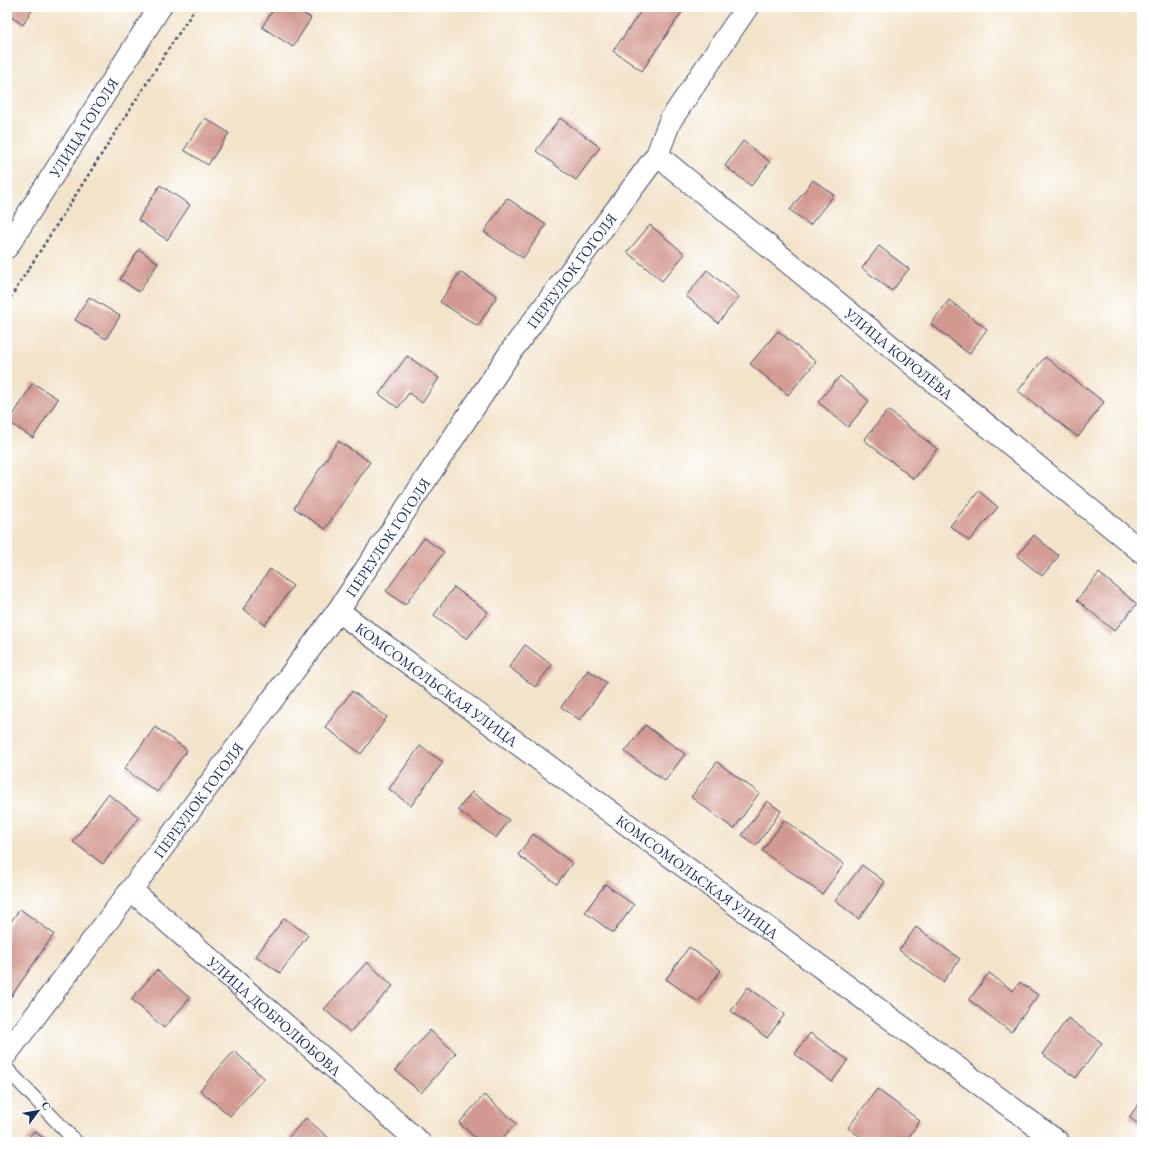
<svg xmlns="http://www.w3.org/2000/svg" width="1149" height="1149" viewBox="0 0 1149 1149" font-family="'EB Garamond',serif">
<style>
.building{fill:#d29990}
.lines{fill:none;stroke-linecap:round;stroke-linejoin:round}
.lane-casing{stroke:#3b4a6e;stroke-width:15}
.street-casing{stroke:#3b4a6e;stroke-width:24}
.secondary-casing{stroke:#3b4a6e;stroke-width:24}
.path{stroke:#3b4a6e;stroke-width:2.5;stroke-dasharray:3 3;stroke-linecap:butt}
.lane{stroke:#fff;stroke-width:13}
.street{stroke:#fff;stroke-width:22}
.secondary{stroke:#fff;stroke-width:22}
.labels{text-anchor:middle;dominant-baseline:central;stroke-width:3.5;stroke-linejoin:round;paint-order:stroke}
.street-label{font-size:15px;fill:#1b2f5e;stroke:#fff}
</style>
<rect width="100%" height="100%" fill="#fff"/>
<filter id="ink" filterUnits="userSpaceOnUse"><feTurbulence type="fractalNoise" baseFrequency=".025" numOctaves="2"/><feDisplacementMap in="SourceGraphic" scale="8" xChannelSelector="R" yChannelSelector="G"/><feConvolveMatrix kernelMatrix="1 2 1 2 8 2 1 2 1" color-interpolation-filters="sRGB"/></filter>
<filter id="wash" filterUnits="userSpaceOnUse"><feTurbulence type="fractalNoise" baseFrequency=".012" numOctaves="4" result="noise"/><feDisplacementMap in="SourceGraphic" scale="16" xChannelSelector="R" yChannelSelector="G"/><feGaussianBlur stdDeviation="0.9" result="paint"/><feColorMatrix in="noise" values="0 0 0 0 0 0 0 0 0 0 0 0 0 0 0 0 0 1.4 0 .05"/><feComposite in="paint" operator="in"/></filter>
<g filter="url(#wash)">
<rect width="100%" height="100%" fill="#f3e3c9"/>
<g id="blocks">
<g class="building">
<polygon points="7,7 34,7 23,25 7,14"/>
<polygon points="275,7 293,7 311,18 293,47 262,27"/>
<polygon points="644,7 682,7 684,9 642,71 613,51"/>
<polygon points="205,118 229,133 208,165 184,150"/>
<polygon points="560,118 600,147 576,180 536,151"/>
<polygon points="743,141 770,162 751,186 725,166"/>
<polygon points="813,180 834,195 810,225 790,210"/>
<polygon points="160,185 190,205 167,240 138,220"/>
<polygon points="507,198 546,225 523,258 484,232"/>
<polygon points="650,225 685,254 662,281 627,252"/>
<polygon points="879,246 909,269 892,291 862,268"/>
<polygon points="139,249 158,263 139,292 120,279"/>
<polygon points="707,270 739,297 718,323 686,296"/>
<polygon points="460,272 497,296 478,326 440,302"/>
<polygon points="89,297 120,316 106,339 75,320"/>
<polygon points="949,300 987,329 969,354 931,324"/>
<polygon points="778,331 816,362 788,395 750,364"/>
<polygon points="407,356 439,378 422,403 409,393 398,408 379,394"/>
<polygon points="1045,357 1104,402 1078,437 1018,391"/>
<polygon points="840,376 869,401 848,427 818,402"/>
<polygon points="33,383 58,399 33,438 9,422"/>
<polygon points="888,410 937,449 914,479 864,440"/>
<polygon points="338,441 370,462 325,529 294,508"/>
<polygon points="979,491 998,507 969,541 950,526"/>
<polygon points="1034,535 1059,556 1042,576 1017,556"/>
<polygon points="424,538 444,552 405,605 386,591"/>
<polygon points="270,569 293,586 265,625 243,609"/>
<polygon points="1099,573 1137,604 1114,631 1077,600"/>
<polygon points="454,587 488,612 467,639 434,615"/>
<polygon points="525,645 552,665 535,687 509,667"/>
<polygon points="588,670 607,683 580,720 561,707"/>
<polygon points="352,691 387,717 361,754 325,727"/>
<polygon points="645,725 685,754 665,781 625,752"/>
<polygon points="155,727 187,750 157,792 124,769"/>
<polygon points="420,746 443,762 411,806 389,789"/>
<polygon points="717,762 759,793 734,829 691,797"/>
<polygon points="472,792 509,820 496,838 458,810"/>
<polygon points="108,794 139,817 103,864 73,842"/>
<polygon points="767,801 781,811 756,846 742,835"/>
<polygon points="784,820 844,864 822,894 762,851"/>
<polygon points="533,834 572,863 557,884 518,855"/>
<polygon points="862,865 885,882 859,919 835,901"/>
<polygon points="605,884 634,905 613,933 585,912"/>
<polygon points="20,909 54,934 8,1001 7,1000 7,927"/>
<polygon points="284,918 308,935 280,973 256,956"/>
<polygon points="916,927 960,959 943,982 899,950"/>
<polygon points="689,947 721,970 698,1002 666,979"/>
<polygon points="367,962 393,986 350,1032 324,1009"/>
<polygon points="157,970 190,998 164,1028 131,999"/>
<polygon points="989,973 1013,991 1020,982 1038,995 1011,1032 969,1000"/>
<polygon points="748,987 785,1014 767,1038 731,1011"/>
<polygon points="1068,1018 1102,1043 1076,1078 1042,1054"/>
<polygon points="430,1030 456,1053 421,1093 395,1070"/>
<polygon points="810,1033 848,1060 832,1082 795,1054"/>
<polygon points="234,1051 264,1078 230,1116 200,1090"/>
<polygon points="877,1089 920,1121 905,1142 867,1142 848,1128"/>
<polygon points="484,1095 516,1123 499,1142 480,1142 459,1123"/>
<polygon points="1142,1100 1142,1127 1129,1117"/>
<polygon points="306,1118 333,1142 293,1142 288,1138"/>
<polygon points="34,1131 49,1142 25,1142"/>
</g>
</g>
</g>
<g filter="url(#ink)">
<use href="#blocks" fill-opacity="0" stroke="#3b4a6e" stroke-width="1"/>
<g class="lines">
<defs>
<polyline id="lane" points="7,1069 76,1142"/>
<g id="street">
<path id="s1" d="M 657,155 L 1142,552"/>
<path id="s2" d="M 338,611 L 1058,1142"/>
<path id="s3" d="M 131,890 L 419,1142"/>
<path id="s4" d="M 7,1053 L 131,890 L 338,611 L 512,350 L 657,155 L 670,121 L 747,7"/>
</g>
<g id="secondary">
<path id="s5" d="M 7,247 L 160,7"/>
</g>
</defs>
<use href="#lane" class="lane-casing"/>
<use href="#street" class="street-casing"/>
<use href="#secondary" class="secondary-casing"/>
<polyline class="path" points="7,303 169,48 196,7"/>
<use href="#lane" class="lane"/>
<use href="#street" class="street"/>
<use href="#secondary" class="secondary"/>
</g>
</g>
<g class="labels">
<g class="street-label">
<text stroke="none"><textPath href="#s5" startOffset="142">УЛИЦА ГОГОЛЯ</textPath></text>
<text stroke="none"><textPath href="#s4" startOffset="965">ПЕРЕУЛОК ГОГОЛЯ</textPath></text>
<text stroke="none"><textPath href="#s1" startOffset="313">УЛИЦА КОРОЛЁВА</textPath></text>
<text stroke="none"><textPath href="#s4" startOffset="641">ПЕРЕУЛОК ГОГОЛЯ</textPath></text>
<text stroke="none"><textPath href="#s2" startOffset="123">КОМСОМОЛЬСКАЯ УЛИЦА</textPath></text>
<text stroke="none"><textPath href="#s4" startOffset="317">ПЕРЕУЛОК ГОГОЛЯ</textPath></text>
<text stroke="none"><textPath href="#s2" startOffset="447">КОМСОМОЛЬСКАЯ УЛИЦА</textPath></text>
<text stroke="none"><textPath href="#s3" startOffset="191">УЛИЦА ДОБРОЛЮБОВА</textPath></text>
</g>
</g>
<rect width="1149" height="1149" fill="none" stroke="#fff" stroke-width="24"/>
<g transform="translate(38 1111) rotate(58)" stroke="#ffffff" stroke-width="3" paint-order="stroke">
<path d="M0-3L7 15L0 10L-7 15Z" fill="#1b2f5e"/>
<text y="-6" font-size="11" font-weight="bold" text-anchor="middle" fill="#1b2f5e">С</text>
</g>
</svg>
